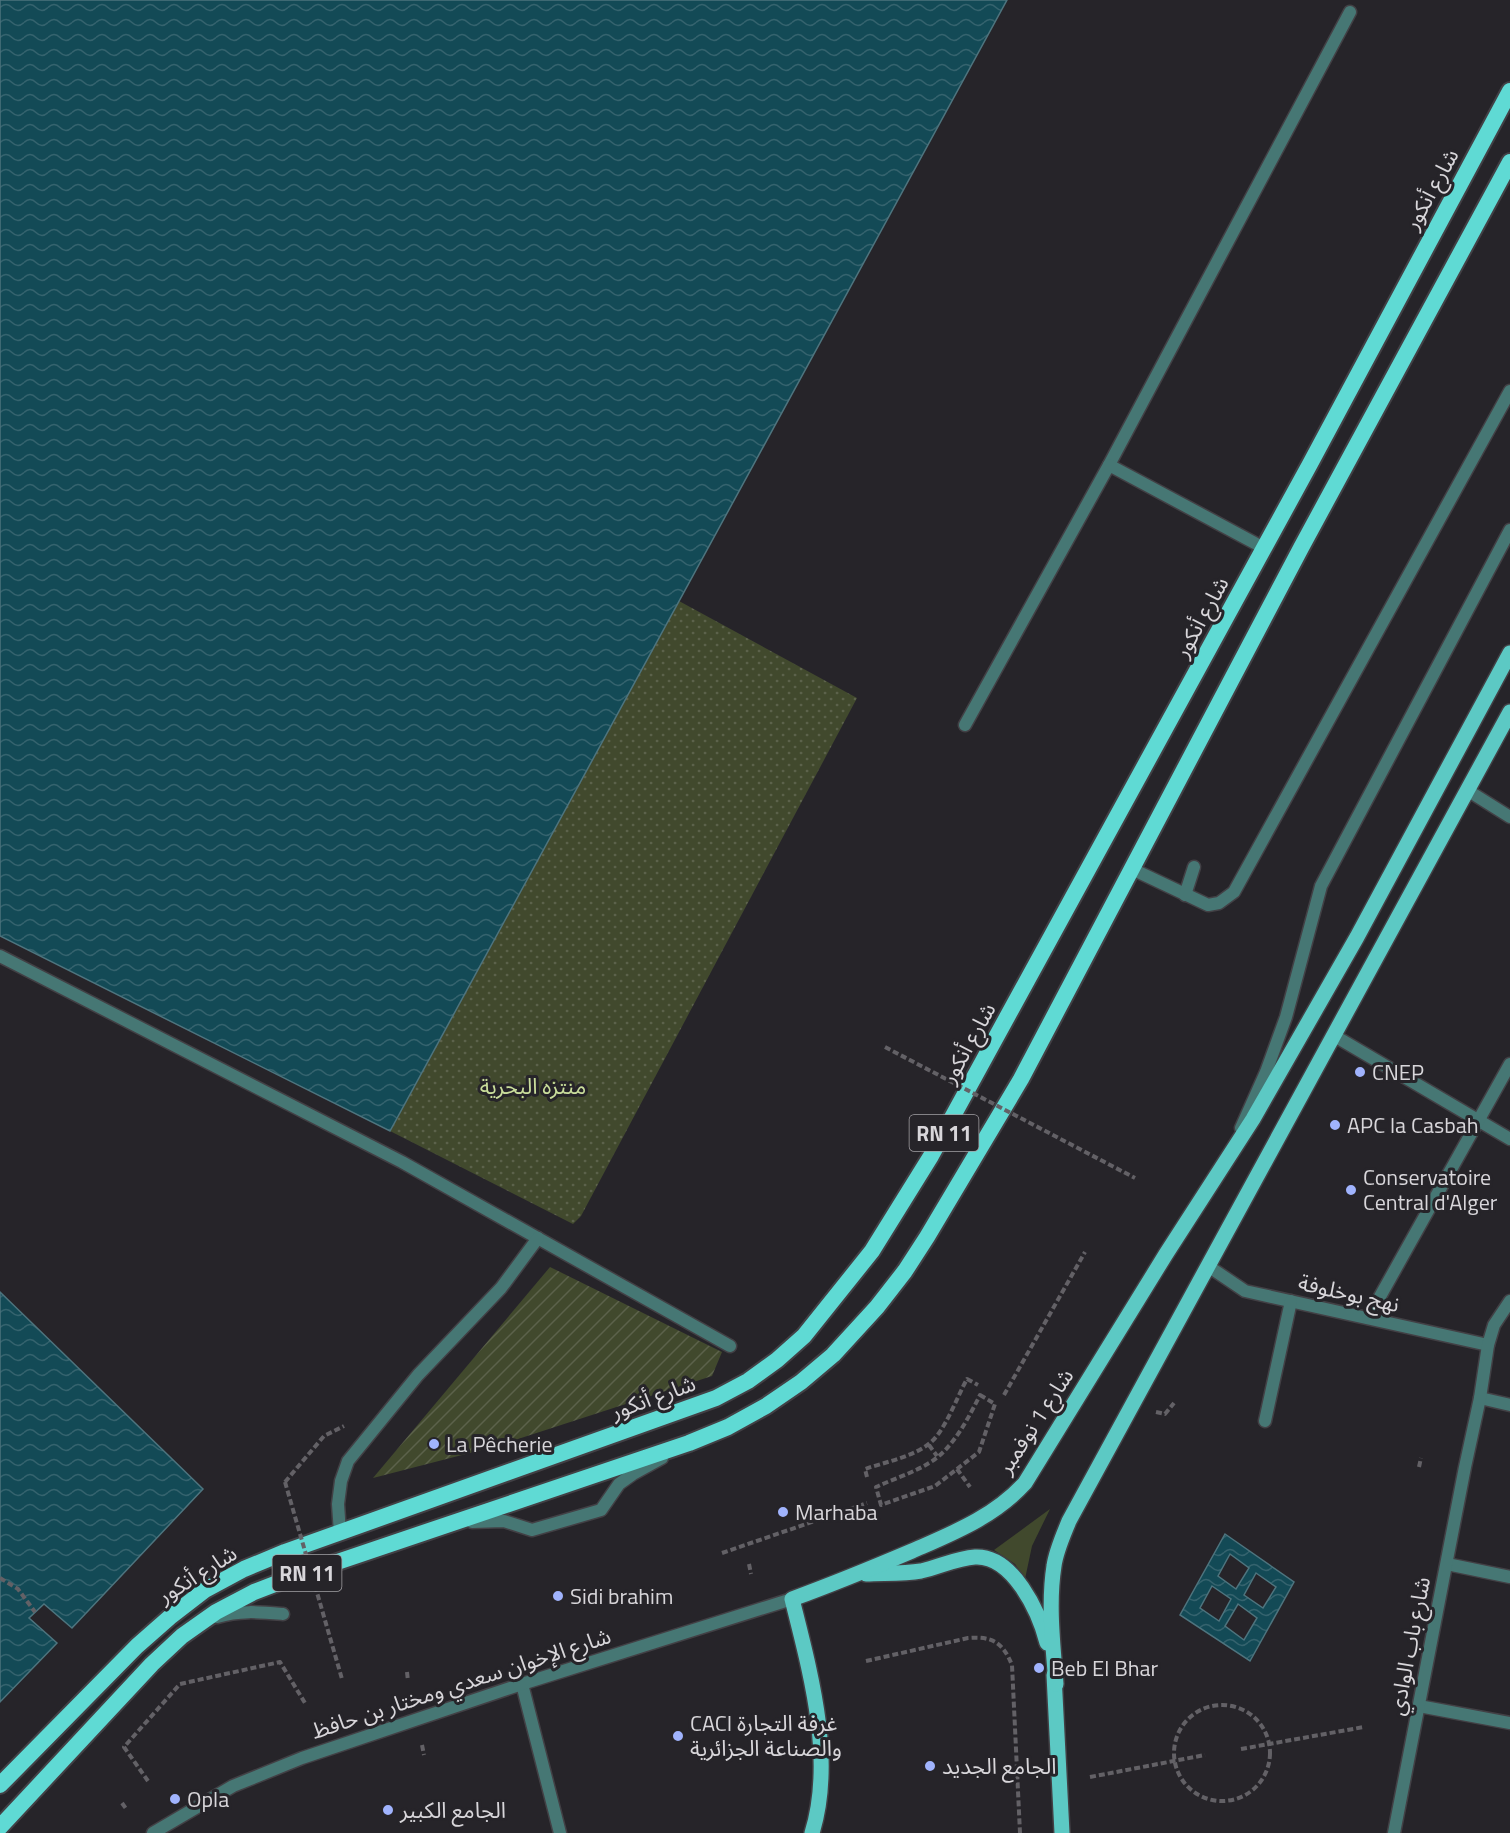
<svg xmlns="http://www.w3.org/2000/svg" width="1510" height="1833" viewBox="0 0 1510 1833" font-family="'Titillium Web','Noto Sans Arabic',sans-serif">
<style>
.grass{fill:#41492d}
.park{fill:url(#park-dots)}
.garden{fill:url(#garden-furrows)}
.water{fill:url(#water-waves);stroke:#4e747e;stroke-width:1.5;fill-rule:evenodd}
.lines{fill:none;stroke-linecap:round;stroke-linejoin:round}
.service-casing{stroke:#424045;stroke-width:15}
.pedestrian-casing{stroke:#424045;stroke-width:15}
.minor-casing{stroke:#424045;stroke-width:15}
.tertiary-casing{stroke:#424045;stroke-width:15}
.primary-casing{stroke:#424045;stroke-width:18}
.trunk-casing{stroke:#424045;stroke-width:20}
.path{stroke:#636166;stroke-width:4;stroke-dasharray:6 3;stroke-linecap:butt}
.service{stroke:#467774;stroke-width:12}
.pedestrian{stroke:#467774;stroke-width:12}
.minor{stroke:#467774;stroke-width:12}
.tertiary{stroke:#467774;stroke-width:12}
.primary{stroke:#5cc9c4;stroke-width:15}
.trunk{stroke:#5fdad4;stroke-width:16}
.path-bridge{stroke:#636166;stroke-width:4;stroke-dasharray:6 3;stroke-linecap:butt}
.poi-dot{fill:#a0b3fd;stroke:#262429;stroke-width:2}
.labels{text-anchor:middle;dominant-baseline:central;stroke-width:6;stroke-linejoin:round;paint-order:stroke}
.shield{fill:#262429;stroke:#a3a1a5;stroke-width:1.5}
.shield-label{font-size:21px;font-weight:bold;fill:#d8d6da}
.street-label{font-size:22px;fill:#d8d6da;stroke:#262429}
.poi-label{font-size:22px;fill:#d8d6da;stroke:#262429;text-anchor:start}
.park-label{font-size:22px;fill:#c9dd9b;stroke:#262429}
</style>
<defs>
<pattern id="park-dots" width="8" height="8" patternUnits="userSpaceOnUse" patternTransform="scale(1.5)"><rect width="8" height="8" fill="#41492d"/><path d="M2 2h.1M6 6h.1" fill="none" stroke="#5c624b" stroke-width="1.8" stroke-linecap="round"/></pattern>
<pattern id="garden-furrows" width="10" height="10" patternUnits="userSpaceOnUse" patternTransform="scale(1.5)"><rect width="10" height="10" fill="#41492d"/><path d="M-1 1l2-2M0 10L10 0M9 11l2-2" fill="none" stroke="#5c624b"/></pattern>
<pattern id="water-waves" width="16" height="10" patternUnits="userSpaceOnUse" patternTransform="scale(1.5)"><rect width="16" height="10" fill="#134a56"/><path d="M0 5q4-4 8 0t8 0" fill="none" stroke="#35636e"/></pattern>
</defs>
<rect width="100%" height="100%" fill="#262429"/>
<polygon class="grass" points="1050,1509 1032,1546 1025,1579 1015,1564 994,1550"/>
<polygon class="park" points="679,601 857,698 581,1216 573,1224 390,1131"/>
<polygon class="garden" points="550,1267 722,1352 712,1376 493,1447 373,1478"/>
<g class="water">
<polygon points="0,0 1007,0 390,1131 0,936"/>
<polygon points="0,1292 203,1489 72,1628 44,1604 29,1618 57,1643 0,1702"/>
<path d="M 1225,1534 L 1294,1582 L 1250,1661 L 1180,1615 ZM 1230,1554 L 1249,1568 L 1236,1589 L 1218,1576 ZM 1256,1573 L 1276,1587 L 1263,1608 L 1244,1595 ZM 1212,1586 L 1231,1599 L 1219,1621 L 1200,1608 ZM 1238,1604 L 1257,1618 L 1244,1640 L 1225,1626 Z"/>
</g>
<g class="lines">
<defs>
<g id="service">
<polyline points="1109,465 1350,12"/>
<polyline points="965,725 1109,465 1264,548"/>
<polyline points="1132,869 1208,905 1219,903 1234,892 1510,391"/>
<polyline points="1185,895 1194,867"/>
<polyline points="0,956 402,1162 730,1346"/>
<polyline points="1241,1128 1266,1072 1286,1017 1321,886 1510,530"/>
<polyline points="472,1522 504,1521 532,1530 601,1510 619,1484 633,1474 662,1458"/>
<polyline points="340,1533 338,1504 341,1481 348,1461 418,1375 501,1288 538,1238"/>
<path d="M 217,1617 C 239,1610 260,1612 283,1614"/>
</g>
<polyline id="pedestrian" points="1480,1398 1510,1405"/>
<g id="minor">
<polyline points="1467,790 1510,817"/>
<polyline points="1333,1035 1510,1139"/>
<polyline points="1208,1266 1245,1291 1488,1345"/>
<polyline points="1368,1318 1510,1064"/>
<polyline points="1265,1421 1291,1301"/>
<polyline points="1447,1564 1510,1577"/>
<polyline points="522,1684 560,1833"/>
<polyline points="1419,1706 1510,1723"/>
</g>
<g id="tertiary">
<polyline points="153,1833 233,1786 302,1758 522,1684 792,1599"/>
<polyline points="1394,1833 1465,1467 1480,1398 1488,1345 1494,1325 1510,1301"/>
</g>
<g id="primary">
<path d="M 866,1574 C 884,1573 903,1574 921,1571 C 939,1567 957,1558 975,1557 C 1013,1555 1039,1612 1047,1643"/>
<polyline points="1054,1675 1062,1833"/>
<path d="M 1056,1684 C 1053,1645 1048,1604 1054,1566 C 1056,1551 1063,1536 1069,1521 L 1510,712"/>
<path d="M 812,1833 C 835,1759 810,1671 792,1599 C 833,1584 872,1568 912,1551 C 953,1533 994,1517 1025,1483 L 1166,1254 L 1253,1119 L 1357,937 L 1510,653"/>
</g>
<g id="trunk">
<polyline points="0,1785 137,1646 170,1617 205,1590 244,1569 285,1552 716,1398 748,1381 777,1360 804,1336 872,1251 931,1156 1310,464 1510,91"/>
<polyline points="0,1827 152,1664 182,1636 216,1612 254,1592 293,1577 689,1443 728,1427 766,1406 801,1382 833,1355 877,1307 905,1271 927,1237 1021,1079 1302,546 1510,162"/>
</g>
</defs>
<use href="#service" class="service-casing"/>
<use href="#pedestrian" class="pedestrian-casing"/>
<use href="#minor" class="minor-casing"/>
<use href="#tertiary" class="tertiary-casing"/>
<use href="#primary" class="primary-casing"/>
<use href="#trunk" class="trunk-casing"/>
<g class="path">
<path d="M 980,1395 L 995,1404 L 979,1452 L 935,1486 L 881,1505 L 876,1487 C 893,1479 913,1473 929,1463 C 952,1450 968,1419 980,1395 Z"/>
<polyline points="1004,1395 1085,1252"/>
<polyline points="1156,1412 1165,1414 1174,1403"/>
<polyline points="929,1445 937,1456"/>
<polyline points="1419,1467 1421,1458"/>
<polyline points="957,1469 970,1487"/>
<path d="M 867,1477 L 865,1469 C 885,1462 913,1457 930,1443 C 945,1431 957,1397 967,1379 L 978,1385"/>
<polyline points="285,1482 324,1436 344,1426"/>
<polyline points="722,1553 867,1503"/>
<polyline points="749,1564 751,1574"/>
<polyline points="0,1578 18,1589 35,1612"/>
<path d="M 866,1661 L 968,1638 C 993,1636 1003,1643 1012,1665 L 1020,1833"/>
<polyline points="407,1672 408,1681"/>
<circle cx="1222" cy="1753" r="48"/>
<polyline points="422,1745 424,1755"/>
<polyline points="1241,1749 1364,1727"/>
<polyline points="1090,1777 1205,1755"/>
<polyline points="148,1781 124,1747 180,1684 280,1662 305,1703"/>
<polyline points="122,1803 127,1810"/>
</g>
<use href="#service" class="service"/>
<use href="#pedestrian" class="pedestrian"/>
<use href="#minor" class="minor"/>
<use href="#tertiary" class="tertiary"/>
<use href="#primary" class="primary"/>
<use href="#trunk" class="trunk"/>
<g class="path-bridge">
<polyline points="885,1047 1135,1178"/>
<polyline points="285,1482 342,1679"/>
</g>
</g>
<g class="poi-dot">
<circle cx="1360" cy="1072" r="6"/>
<circle cx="1335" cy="1125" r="6"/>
<circle cx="1351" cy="1190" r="6"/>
<circle cx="434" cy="1444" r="6"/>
<circle cx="783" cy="1512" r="6"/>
<circle cx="558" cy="1596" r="6"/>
<circle cx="1039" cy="1668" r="6"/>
<circle cx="678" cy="1736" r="6"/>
<circle cx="930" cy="1766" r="6"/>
<circle cx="175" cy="1799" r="6"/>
<circle cx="388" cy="1810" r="6"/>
</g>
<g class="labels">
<g class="shield">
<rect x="909.5" y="1115" width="69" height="36" rx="4.5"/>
<rect x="272.5" y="1555" width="69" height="36" rx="4.5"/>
</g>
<g class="shield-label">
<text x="944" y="1133">RN 11</text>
<text x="307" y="1573">RN 11</text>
</g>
<g class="street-label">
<text transform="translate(1431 189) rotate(-61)">شارع أنكور</text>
<text transform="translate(1201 617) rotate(-61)">شارع أنكور</text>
<text transform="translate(968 1043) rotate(-61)">شارع أنكور</text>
<text transform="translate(1349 1293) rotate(13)">نهج بوخلوفة</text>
<text transform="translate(653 1397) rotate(-20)">شارع أنكور</text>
<text transform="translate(1035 1421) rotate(-57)">شارع 1 نوفمبر</text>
<text transform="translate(197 1574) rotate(-32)">شارع أنكور</text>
<text transform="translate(1409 1646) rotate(-79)">شارع باب الوادي</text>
<text transform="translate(461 1683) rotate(-18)">شارع الإخوان سعدي ومختار بن حافظ</text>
</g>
<g class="poi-label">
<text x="1372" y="1072">CNEP</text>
<text x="1347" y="1125">APC la Casbah</text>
<text x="1363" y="1177">Conservatoire<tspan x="1363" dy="25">Central d'Alger</tspan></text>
<text x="446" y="1444">La Pêcherie</text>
<text x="795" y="1512">Marhaba</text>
<text x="570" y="1596">Sidi brahim</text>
<text x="1051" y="1668">Beb El Bhar</text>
<text x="690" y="1723">CACI غرفة التجارة<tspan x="690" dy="25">والصناعة الجزائرية</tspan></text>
<text x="942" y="1766">الجامع الجديد</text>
<text x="187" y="1799">Opla</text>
<text x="400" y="1810">الجامع الكبير</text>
</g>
<g class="park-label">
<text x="533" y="1086">منتزه البحرية</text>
</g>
</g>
</svg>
